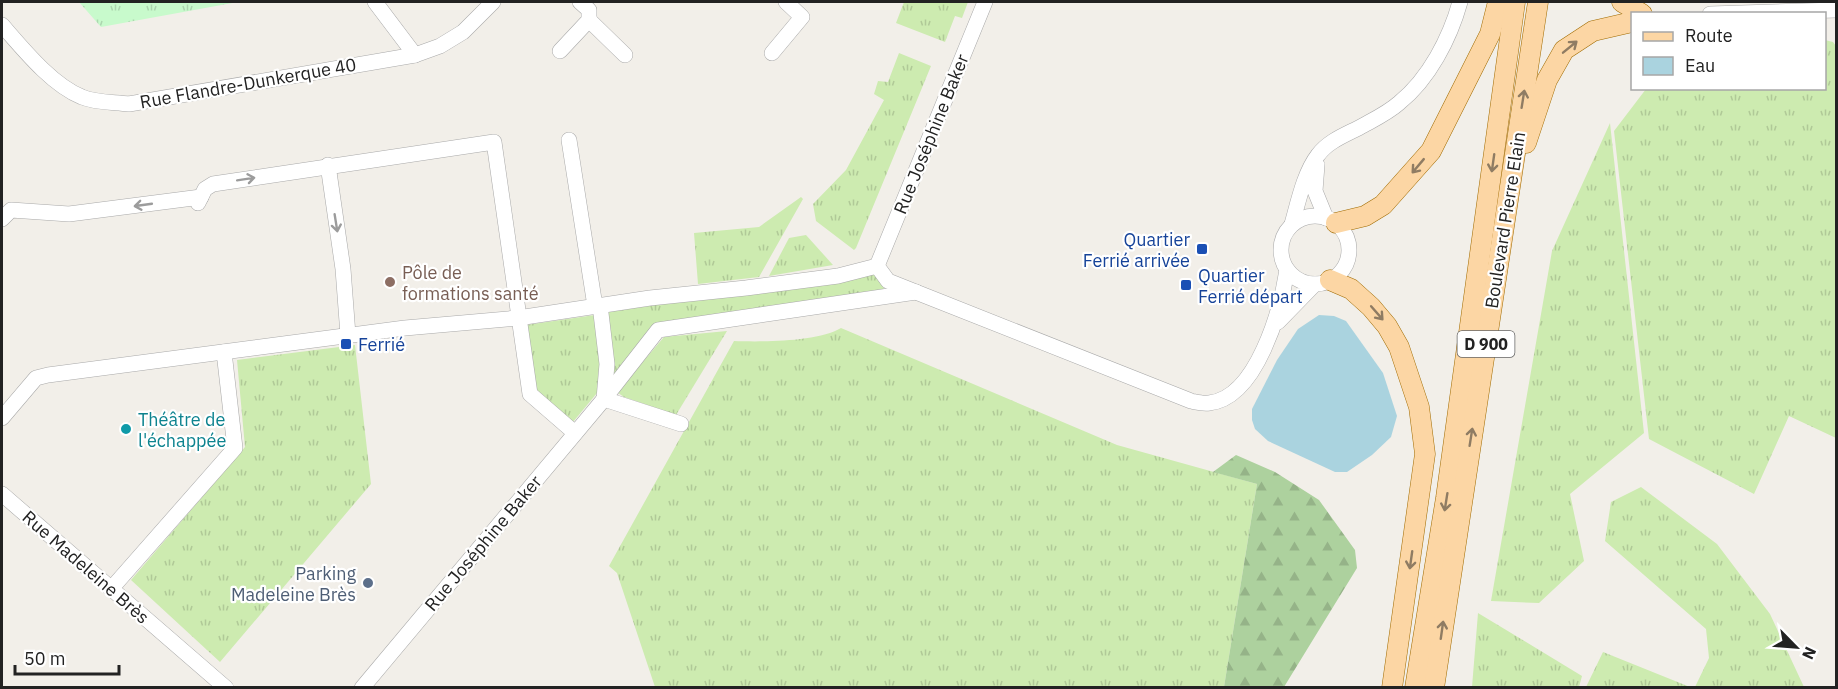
<svg xmlns="http://www.w3.org/2000/svg" width="1838" height="689" viewBox="0 0 1838 689" font-family="'IBM Plex Sans',sans-serif">
<style>
.grass{fill:url(#grass-tufts)}
.forest{fill:url(#forest-firs)}
.park{fill:url(#park-tufts)}
.water{fill:#aad3df}
.lines{fill:none;stroke-linecap:round;stroke-linejoin:round}
.minor-casing{stroke:#a9a9a9;stroke-width:16}
.major-casing{stroke:#a06b00;stroke-width:21}
.minor{stroke:#fff;stroke-width:15}
.major{stroke:#fcd6a4;stroke-width:20}
.oneway{stroke:#8f7c63}
.oneway2{stroke:#9c9c9c}
.transit-dot{fill:#1a4fb4;stroke:#fff;stroke-width:2}
.education-dot{fill:#8d6e63;stroke:#fff;stroke-width:2}
.culture-dot{fill:#0f9aa8;stroke:#fff;stroke-width:2}
.service-dot{fill:#5c6f8a;stroke:#fff;stroke-width:2}
.labels{text-anchor:middle;dominant-baseline:central;stroke-width:4.5;stroke-linejoin:round;paint-order:stroke}
.shield{fill:#fff;stroke:#646464;stroke-width:1.5}
.shield-label{font-size:16px;font-weight:bold;fill:#222}
.street-label{font-size:18px;fill:#222;stroke:#fff}
.transit-label{font-size:18px;fill:#164399;stroke:#fff;text-anchor:start}
.education-label{font-size:18px;fill:#785e54;stroke:#fff;text-anchor:start}
.culture-label{font-size:18px;fill:#0d838f;stroke:#fff;text-anchor:start}
.service-label{font-size:18px;fill:#4e5e75;stroke:#fff;text-anchor:end}
</style>
<defs>
<pattern id="grass-tufts" width="24" height="20" patternUnits="userSpaceOnUse" patternTransform="scale(1.5)"><rect width="24" height="20" fill="#cdebb0"/><path d="M3 7l-1-3M5 7V3M7 7l1-3M15 17l-1-3M17 17v-4M19 17l1-3" fill="none" stroke="#b0c997"/></pattern>
<pattern id="forest-firs" width="22" height="20" patternUnits="userSpaceOnUse" patternTransform="scale(1.5)"><rect width="22" height="20" fill="#add19e"/><path d="M5 1l3.5 6h-7zM16 11l3.5 6h-7z" fill="#95b388"/></pattern>
<pattern id="park-tufts" width="24" height="20" patternUnits="userSpaceOnUse" patternTransform="scale(1.5)"><rect width="24" height="20" fill="#c8facc"/><path d="M3 7l-1-3M5 7V3M7 7l1-3M15 17l-1-3M17 17v-4M19 17l1-3" fill="none" stroke="#acd6af"/></pattern>
</defs>
<rect width="100%" height="100%" fill="#f2efe9"/>
<g class="grass">
<polygon points="904,2 968,2 962,18 955,16 945,42 896,23"/>
<polygon points="1825,40 1833,42 1836,46 1836,438 1789,416 1754,494 1649,439 1614,131 1646,89 1824,88"/>
<polygon points="899,53 931,66 856,248 854,250 816,221 813,204 846,170 884,100 874,94 878,81 888,82"/>
<polygon points="1610,123 1644,433 1570,494 1584,561 1539,603 1491,601 1552,251"/>
<polygon points="801,197 803,199 759,277 698,284 694,233 759,227"/>
<polygon points="806,235 833,265 769,276 789,238"/>
<polygon points="873,274 885,280 883,292 656,324 615,373 612,373 607,312"/>
<polygon points="595,315 600,358 597,393 573,422 535,391 526,325"/>
<path d="M 841,328 L 1117,445 L 1257,484 L 1224,687 L 655,687 L 617,573 L 609,566 L 734,341 C 762,342 818,342 841,328 Z"/>
<polygon points="727,331 676,415 624,397 617,392 664,337"/>
<polygon points="355,345 371,484 220,662 131,580 245,447 237,360"/>
<polygon points="1641,487 1717,544 1770,614 1804,687 1695,687 1709,658 1706,629 1605,541 1611,502"/>
<polygon points="1478,613 1582,676 1579,687 1472,687"/>
<polygon points="1603,652 1690,687 1586,687"/>
</g>
<polygon class="forest" points="1236,455 1275,472 1319,500 1355,550 1357,568 1284,687 1224,687 1257,484 1213,472"/>
<polygon class="park" points="79,2 238,2 101,27"/>
<polygon class="water" points="1319,315 1334,316 1346,321 1383,373 1397,416 1391,437 1372,455 1347,472 1335,472 1268,441 1255,429 1252,420 1252,409 1277,360 1298,329"/>
<g class="lines">
<defs>
<g id="minor">
<polyline points="375,2 415,55"/>
<polyline points="1710,14 1836,10"/>
<polyline points="589,20 625,55"/>
<path d="M 2,25 C 23,49 52,85 82,97 C 96,103 115,102 129,104 L 415,55 L 440,46 L 463,32 L 493,2"/>
<polyline points="560,51 589,20 589,10 580,2"/>
<polyline points="772,53 802,17 786,2"/>
<polyline points="569,140 595,306"/>
<polyline points="328,165 343,269 348,335"/>
<polyline points="1317,165 1315,191 1326,218"/>
<polyline points="198,203 205,189 213,184 494,142 530,394 575,433"/>
<circle cx="1315" cy="250" r="34"/>
<polyline points="2,219 11,210 69,214 201,197"/>
<path d="M 1292,224 C 1298,203 1304,173 1318,155 C 1329,140 1348,134 1364,125 C 1375,119 1389,112 1399,103 C 1429,79 1450,38 1460,2"/>
<path d="M 877,266 L 888,281 L 1191,401 C 1196,402 1203,404 1209,403 C 1257,398 1281,309 1287,270"/>
<polyline points="877,266 985,2"/>
<polyline points="600,305 607,364 604,399"/>
<polyline points="1278,322 1315,284"/>
<polyline points="604,399 681,424"/>
<polyline points="2,418 36,378 48,375 405,328 518,318 650,298 746,288 838,276 877,266"/>
<polyline points="2,494 226,688"/>
<polyline points="111,589 235,448 224,352"/>
<polyline points="362,688 604,399 658,330 916,292"/>
</g>
<g id="major">
<polyline points="1622,2 1642,14"/>
<polyline points="1526,143 1547,80 1564,50 1593,31 1632,22"/>
<polyline points="1336,223 1365,216 1383,205 1431,151 1490,34 1498,2"/>
<polyline points="1330,280 1351,289 1371,307 1387,326 1399,347 1419,407 1425,454 1392,688"/>
<polyline points="1415,688 1446,498 1515,2"/>
<polyline points="1434,688 1538,2"/>
</g>
</defs>
<use href="#minor" class="minor-casing"/>
<use href="#major" class="major-casing"/>
<use href="#minor" class="minor"/>
<use href="#major" class="major"/>
</g>
<defs><path id="oneway-shaft" d="M-6 0H5M1.5-3L5.5 0L1.5 3" fill="none" stroke-width="1.6" stroke-linecap="round" stroke-linejoin="round" transform="scale(1.5)"/></defs>
<g class="oneway">
<use href="#oneway-shaft" transform="translate(1570 47) rotate(-39)"/>
<use href="#oneway-shaft" transform="translate(1523 99) rotate(-81)"/>
<use href="#oneway-shaft" transform="translate(1493 163) rotate(98)"/>
<use href="#oneway-shaft" transform="translate(1418 166) rotate(130)"/>
<use href="#oneway-shaft" transform="translate(1377 313) rotate(49)"/>
<use href="#oneway-shaft" transform="translate(1471 437) rotate(-81)"/>
<use href="#oneway-shaft" transform="translate(1446 502) rotate(99)"/>
<use href="#oneway-shaft" transform="translate(1411 560) rotate(98)"/>
<use href="#oneway-shaft" transform="translate(1442 630) rotate(-82)"/>
</g>
<g class="oneway2">
<use href="#oneway-shaft" transform="translate(246 179) rotate(-9)"/>
<use href="#oneway-shaft" transform="translate(143 205) rotate(172)"/>
<use href="#oneway-shaft" transform="translate(336 223) rotate(81)"/>
</g>
<g class="transit-dot">
<rect x="1196" y="243" width="12" height="12" rx="3"/>
<rect x="1180" y="279" width="12" height="12" rx="3"/>
<rect x="340" y="338" width="12" height="12" rx="3"/>
</g>
<circle class="education-dot" cx="390" cy="282" r="6"/>
<circle class="culture-dot" cx="126" cy="429" r="6"/>
<circle class="service-dot" cx="368" cy="583" r="6"/>
<g class="labels">
<rect class="shield" x="1457.5" y="331" width="57" height="26" rx="4.5"/>
<g class="shield-label">
<text x="1486" y="344">D 900</text>
</g>
<g class="street-label">
<text transform="translate(248 83) rotate(-10)">Rue Flandre-Dunkerque 40</text>
<text transform="translate(931 134) rotate(-68)">Rue Joséphine Baker</text>
<text transform="translate(1505 220) rotate(-81)">Boulevard Pierre Elain</text>
<text transform="translate(483 543) rotate(-50)">Rue Joséphine Baker</text>
<text transform="translate(86 567) rotate(41)">Rue Madeleine Brès</text>
</g>
<g class="transit-label">
<text x="1190" y="239" text-anchor="end">Quartier<tspan x="1190" dy="21">Ferrié arrivée</tspan></text>
<text x="1198" y="275">Quartier<tspan x="1198" dy="21">Ferrié départ</tspan></text>
<text x="358" y="344">Ferrié</text>
</g>
<g class="education-label">
<text x="402" y="272">Pôle de<tspan x="402" dy="21">formations santé</tspan></text>
</g>
<g class="culture-label">
<text x="138" y="419">Théâtre de<tspan x="138" dy="21">l'échappée</tspan></text>
</g>
<g class="service-label">
<text x="356" y="573">Parking<tspan x="356" dy="21">Madeleine Brès</tspan></text>
</g>
</g>
<rect width="1838" height="689" fill="none" stroke="#222222" stroke-width="6"/>
<rect x="1631" y="12" width="195" height="78" fill="#ffffff" stroke="#a7a7a7" stroke-width="1.5"/>
<rect x="1643" y="32" width="30" height="9" fill="#fcd6a4" stroke="#a7a7a7" stroke-width="1.5"/>
<text x="1685" y="42" font-size="18" fill="#222222">Route</text>
<rect x="1643" y="57" width="30" height="18" fill="#aad3df" stroke="#a7a7a7" stroke-width="1.5"/>
<text x="1685" y="72" font-size="18" fill="#222222">Eau</text>
<g transform="translate(1796 647) rotate(115)" stroke="#ffffff" stroke-width="4.5" paint-order="stroke">
<path d="M0-4.5L10 22L0 15L-10 22Z" fill="#222222"/>
<text y="-9" font-size="16" font-weight="bold" text-anchor="middle" fill="#222222">N</text>
</g>
<path d="M15 665v9h104v-9" fill="none" stroke="#222222" stroke-width="3"/>
<text x="24" y="665" font-size="18" fill="#222222" stroke="#ffffff" stroke-width="4.5" paint-order="stroke">50 m</text>
</svg>
